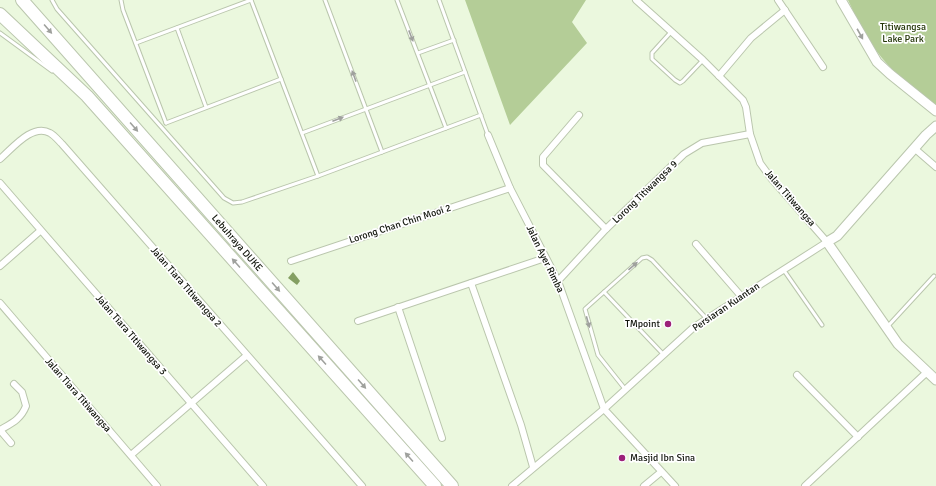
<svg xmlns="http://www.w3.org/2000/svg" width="936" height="486" viewBox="0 0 936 486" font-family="Signika,sans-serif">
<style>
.green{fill:#b4cd97}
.water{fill:#849f62}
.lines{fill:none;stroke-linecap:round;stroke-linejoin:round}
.lane-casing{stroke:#bac6ad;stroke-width:5}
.street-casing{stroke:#bac6ad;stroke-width:8}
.secondary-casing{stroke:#bac6ad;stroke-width:11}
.highway-casing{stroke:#bac6ad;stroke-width:14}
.lane{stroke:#fff;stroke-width:3}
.street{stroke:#fff;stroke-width:6}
.secondary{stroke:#fff;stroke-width:9}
.highway{stroke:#fff;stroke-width:12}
.oneway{fill:#9fa19d}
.poi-dot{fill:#9c2179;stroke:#fff;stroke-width:1.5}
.labels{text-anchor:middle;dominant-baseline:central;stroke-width:3.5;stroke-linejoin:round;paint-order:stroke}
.park-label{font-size:10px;fill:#223406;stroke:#fff}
.street-label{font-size:10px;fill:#0f130a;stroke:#fff}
.poi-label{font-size:10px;fill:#0f130a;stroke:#fff;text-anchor:end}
</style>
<rect width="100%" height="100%" fill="#ebf8de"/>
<g class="green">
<polygon points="465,0 586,0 572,22 587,43 510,125"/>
<path d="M 848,0 L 936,0 L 936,107 C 915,89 891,72 875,49 C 863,34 856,17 848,0 Z"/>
</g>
<polygon class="water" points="293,272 300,281 297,285 288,278"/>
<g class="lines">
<defs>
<g id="lane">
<polyline points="52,0 57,9 224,198 233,203 242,202 318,176 481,115"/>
<polyline points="121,0 123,10 166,123"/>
<polyline points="251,0 318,176"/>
<polyline points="325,0 382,152"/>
<polyline points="397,0 446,128"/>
<polyline points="439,0 488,135"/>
<polyline points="177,28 206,107"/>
<polyline points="671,32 652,53 652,59 675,80 680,83 683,81 703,60"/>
<polyline points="0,33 52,71"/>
<polyline points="136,43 251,0"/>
<polyline points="418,53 454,40"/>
<polyline points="166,123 281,79"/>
<polyline points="302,133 465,72"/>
<polyline points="783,269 822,325"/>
<polyline points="604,292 663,354"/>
<polyline points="888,326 934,276"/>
<polyline points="625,389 598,355 585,309 642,258 647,257 652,260 706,318"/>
</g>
<g id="street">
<polyline points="778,0 823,67"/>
<polyline points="719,76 751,38 785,10"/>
<polyline points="579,115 543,157 543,165 606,229"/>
<polyline points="488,135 510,188 558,281 604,409 675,486"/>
<polyline points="914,148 936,167"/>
<path d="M 0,159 C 12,149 32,123 50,133 C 54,135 58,140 62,144 L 362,486"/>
<polyline points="0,183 263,486"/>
<polyline points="696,244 741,296"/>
<polyline points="291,261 510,188"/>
<polyline points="0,266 40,231"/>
<polyline points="558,281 606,229 684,154 702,143 750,134"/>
<polyline points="471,283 521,425 533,467"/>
<polyline points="0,303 157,486"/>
<polyline points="398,307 442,438"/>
<polyline points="358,321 545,258"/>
<polyline points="797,375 858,437"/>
<path d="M 0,430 C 12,423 21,419 26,406 L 22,392 L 14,384"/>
<polyline points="0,430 11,443"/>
<polyline points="131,455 246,356"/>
<polyline points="512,486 604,409 694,327 827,242 771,178 760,163 750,134 746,107 743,100 703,60 636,0"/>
<polyline points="644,486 661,472"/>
<polyline points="805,486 927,372"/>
</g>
<g id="secondary">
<polyline points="841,0 877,62 890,74 936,111"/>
<polyline points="936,126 926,135 837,236 827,242 898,344 936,380"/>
</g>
<g id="highway">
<polyline points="22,0 452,486"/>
<polyline points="0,14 87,96 435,486"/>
</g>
</defs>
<use href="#lane" class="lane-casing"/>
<use href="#street" class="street-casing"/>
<use href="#secondary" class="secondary-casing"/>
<use href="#highway" class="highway-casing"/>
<use href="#lane" class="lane"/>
<use href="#street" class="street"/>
<use href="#secondary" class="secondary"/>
<use href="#highway" class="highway"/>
</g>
<defs><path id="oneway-solid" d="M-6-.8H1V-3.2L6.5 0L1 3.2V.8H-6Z"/></defs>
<g class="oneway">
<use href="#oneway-solid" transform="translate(48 29) rotate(49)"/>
<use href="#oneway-solid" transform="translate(860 34) rotate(61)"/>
<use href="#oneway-solid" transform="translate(411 36) rotate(69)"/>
<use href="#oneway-solid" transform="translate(354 76) rotate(-110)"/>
<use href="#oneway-solid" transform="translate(338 119) rotate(-21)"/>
<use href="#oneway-solid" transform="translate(134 127) rotate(49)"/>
<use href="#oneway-solid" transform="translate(236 263) rotate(-132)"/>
<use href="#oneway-solid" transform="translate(633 266) rotate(-41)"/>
<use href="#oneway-solid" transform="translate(276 287) rotate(49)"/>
<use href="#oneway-solid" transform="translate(588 322) rotate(74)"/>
<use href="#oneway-solid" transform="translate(322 360) rotate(-132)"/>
<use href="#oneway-solid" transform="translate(362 384) rotate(49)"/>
<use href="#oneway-solid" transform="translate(409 457) rotate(-132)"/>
</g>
<g class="poi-dot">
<circle cx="668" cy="324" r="4"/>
<circle cx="622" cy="458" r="4"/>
</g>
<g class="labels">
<g class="park-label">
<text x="903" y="27">Titiwangsa<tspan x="903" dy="12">Lake Park</tspan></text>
</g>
<g class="street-label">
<text transform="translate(645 192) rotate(-44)">Lorong Titiwangsa 9</text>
<text transform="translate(790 198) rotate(49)">Jalan Titiwangsa</text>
<text transform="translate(400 224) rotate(-18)">Lorong Chan Chin Mooi 2</text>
<text transform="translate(237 243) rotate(49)">Lebuhraya DUKE</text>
<text transform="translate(545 259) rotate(64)">Jalan Ayer Rimba</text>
<text transform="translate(186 287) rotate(49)">Jalan Tiara Titiwangsa 2</text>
<text transform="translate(726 307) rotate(-34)">Persiaran Kuantan</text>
<text transform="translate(131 335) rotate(49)">Jalan Tiara Titiwangsa 3</text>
<text transform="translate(78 395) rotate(49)">Jalan Tiara Titiwangsa</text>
</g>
<g class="poi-label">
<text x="660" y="324">TMpoint</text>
<text x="630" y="458" text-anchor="start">Masjid Ibn Sina</text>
</g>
</g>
</svg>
